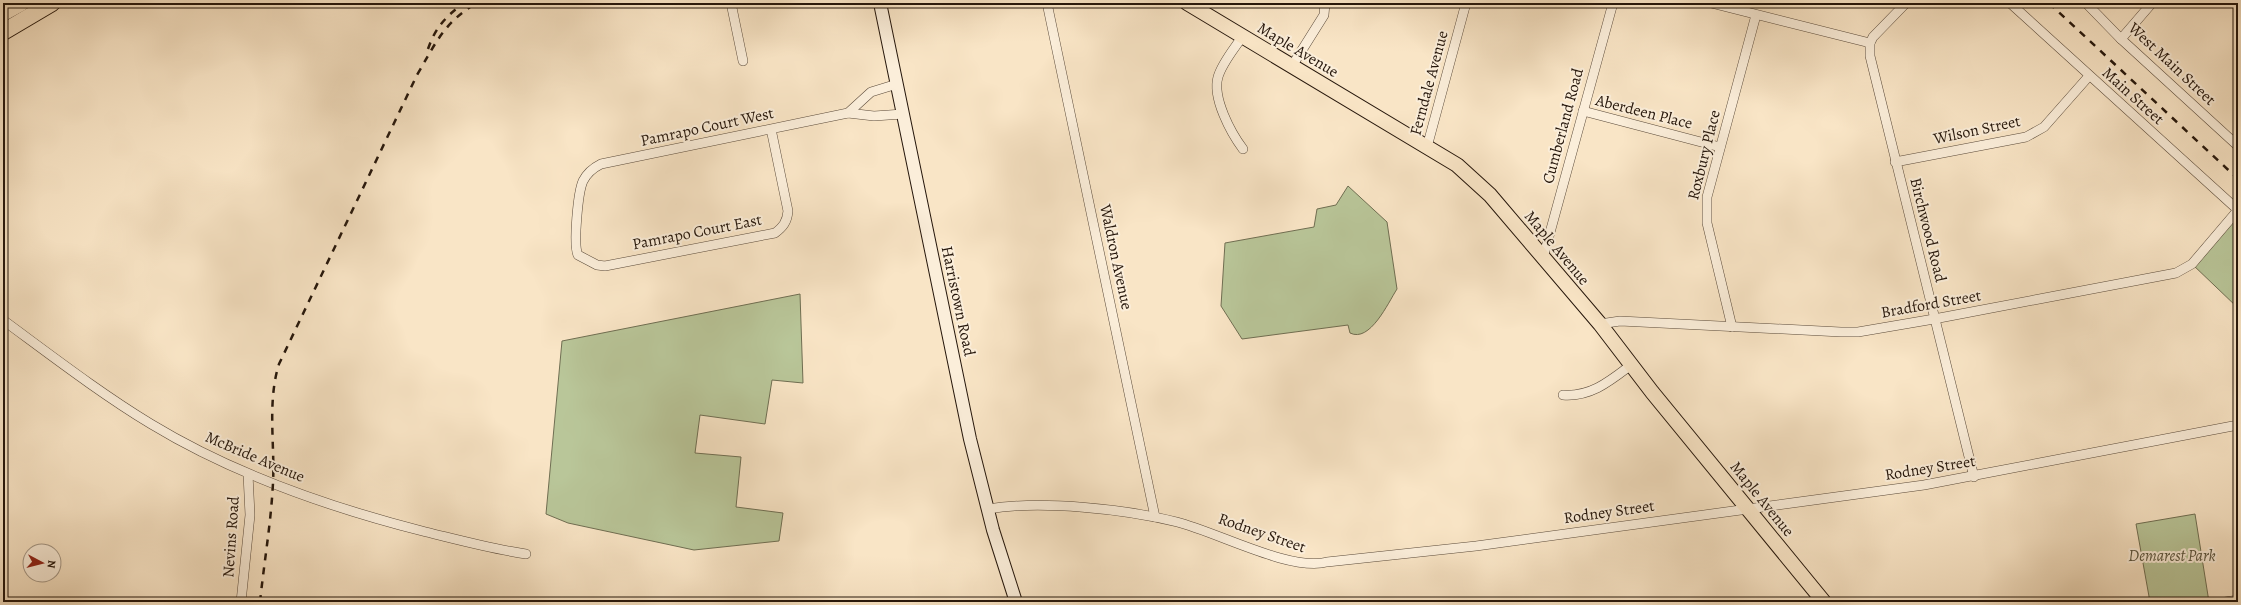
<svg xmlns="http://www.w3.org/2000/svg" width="2241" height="605" viewBox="0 0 2241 605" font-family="Alegreya,serif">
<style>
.green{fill:#b9c699;stroke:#6f6e52}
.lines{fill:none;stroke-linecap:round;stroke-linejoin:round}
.street-casing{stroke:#5a4a3a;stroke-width:10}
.secondary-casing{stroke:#25160b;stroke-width:14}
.primary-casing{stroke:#25160b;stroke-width:16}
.highway-casing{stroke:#25160b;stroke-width:18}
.street{stroke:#fbeeda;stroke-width:9}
.secondary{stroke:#fbeeda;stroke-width:12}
.primary{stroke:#f9e5c6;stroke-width:14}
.highway{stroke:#f9e5c6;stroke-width:16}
.rail{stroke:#25160b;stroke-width:2.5;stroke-dasharray:7 7;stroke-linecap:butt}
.labels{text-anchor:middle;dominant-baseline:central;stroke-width:4;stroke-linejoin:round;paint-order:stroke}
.street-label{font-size:16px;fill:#25160b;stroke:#fbeeda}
.park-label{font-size:16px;font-style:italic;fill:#59543d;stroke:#fbeeda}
</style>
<rect width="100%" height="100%" fill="#f9e5c6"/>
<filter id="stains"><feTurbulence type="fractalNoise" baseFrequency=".005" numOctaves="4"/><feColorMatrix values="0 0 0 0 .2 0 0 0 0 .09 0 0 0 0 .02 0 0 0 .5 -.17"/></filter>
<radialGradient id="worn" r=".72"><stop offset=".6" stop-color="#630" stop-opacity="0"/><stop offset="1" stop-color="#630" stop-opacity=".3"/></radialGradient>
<g class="green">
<path d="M 1348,186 L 1387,222 L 1397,289 C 1388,303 1370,343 1350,333 L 1348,325 L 1242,339 L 1221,306 L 1225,243 L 1314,227 L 1317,209 L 1336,205 Z"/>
<polygon points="2238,210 2238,308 2192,264"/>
<polygon points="800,294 803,383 772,380 765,424 700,415 695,453 741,457 736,507 783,513 779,541 694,550 568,523 546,514 562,341"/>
<polygon points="2195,514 2209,602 2150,602 2136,524"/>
</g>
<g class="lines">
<defs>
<g id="street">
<polyline points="731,3 743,61"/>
<polyline points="1047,3 1155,517"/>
<polyline points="1711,3 1870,43"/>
<polyline points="1906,3 1873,37 1870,43 1870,56 1974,477"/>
<polyline points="2010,3 2238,210"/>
<polyline points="2086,3 2121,39 2238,146"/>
<path d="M 1242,37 C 1234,49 1222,63 1218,77 C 1212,98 1231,133 1243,149"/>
<polyline points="2121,39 2152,3"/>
<polyline points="1292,66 1324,15 1325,3"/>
<polyline points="1583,111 1720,147"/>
<polyline points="848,113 874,116 903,114"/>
<path d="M 771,129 L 788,211 C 787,222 783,227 775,233 L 605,266 L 597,265 L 578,255 C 573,245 578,192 583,181 C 587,173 593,168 601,164 L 848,113 L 871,92 L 897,84"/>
<polyline points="1427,147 1466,3"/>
<polyline points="1895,162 2026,137 2044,127 2089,76"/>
<polyline points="1543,258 1613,3"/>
<path d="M 3,320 C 52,356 100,393 151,424 C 235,475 331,508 426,532 C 459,540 492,549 526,554"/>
<polyline points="1600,324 1620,321 1841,332 1858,332 1934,319 2176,273 2192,264 2238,210"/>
<polyline points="1732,327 1707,223 1707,197 1756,15"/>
<path d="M 1563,395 C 1591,397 1610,381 1631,365"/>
<path d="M 988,509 C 1040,500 1125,509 1177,522 C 1217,532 1291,572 1327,562 L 1476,546 L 1924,485 L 2238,425"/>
<polyline points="241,602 250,515 248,474"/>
<polyline points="2225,602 2238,600"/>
</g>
<polyline id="secondary" points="880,3 970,439 993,530 1016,602"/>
<polyline id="primary" points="1187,3 1457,165 1490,195 1600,324 1652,392 1824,602"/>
<g id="highway">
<polyline points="3,13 21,3"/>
<polyline points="3,32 52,3"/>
</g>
</defs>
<use href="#street" class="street-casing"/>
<use href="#secondary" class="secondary-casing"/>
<use href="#primary" class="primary-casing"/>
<use href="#highway" class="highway-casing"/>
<use href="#street" class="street"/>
<use href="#secondary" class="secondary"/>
<use href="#primary" class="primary"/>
<use href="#highway" class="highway"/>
<g class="rail">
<polyline points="2049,3 2238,179"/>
<path d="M 428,49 C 435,28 446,16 464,3"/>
<path d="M 260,602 C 264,563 271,523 273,483 C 275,445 267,402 279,364 L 417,75 C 435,44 445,21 477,3"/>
</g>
</g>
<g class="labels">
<g class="street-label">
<text transform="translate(1298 50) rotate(31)">Maple Avenue</text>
<text transform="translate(2172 64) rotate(43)">West Main Street</text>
<text transform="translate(1429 83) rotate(-75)">Ferndale Avenue</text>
<text transform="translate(2133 96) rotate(42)">Main Street</text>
<text transform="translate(1644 112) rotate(14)">Aberdeen Place</text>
<text transform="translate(1563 126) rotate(-75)">Cumberland Road</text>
<text transform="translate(707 127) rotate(-12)">Pamrapo Court West</text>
<text transform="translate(1977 130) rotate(-12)">Wilson Street</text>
<text transform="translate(1704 155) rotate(-76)">Roxbury Place</text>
<text transform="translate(1928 230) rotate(76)">Birchwood Road</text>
<text transform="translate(697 232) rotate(-11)">Pamrapo Court East</text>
<text transform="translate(1557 248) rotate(50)">Maple Avenue</text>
<text transform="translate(1116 257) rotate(78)">Waldron Avenue</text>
<text transform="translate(958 301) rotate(78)">Harristown Road</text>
<text transform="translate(1931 304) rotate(-10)">Bradford Street</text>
<text transform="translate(255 457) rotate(23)">McBride Avenue</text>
<text transform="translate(1930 468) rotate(-9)">Rodney Street</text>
<text transform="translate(1762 499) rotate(51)">Maple Avenue</text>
<text transform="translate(1609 512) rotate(-8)">Rodney Street</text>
<text transform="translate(1262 533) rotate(19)">Rodney Street</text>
<text transform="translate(231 537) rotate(-86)">Nevins Road</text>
</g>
<g class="park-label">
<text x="2172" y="556">Demarest Park</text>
</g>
</g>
<rect width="2241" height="605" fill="none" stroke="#f9e5c6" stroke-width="16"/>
<rect x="4" y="4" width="2233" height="597" fill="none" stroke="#25160b" stroke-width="2"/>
<rect x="8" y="8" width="2225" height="589" fill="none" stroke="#25160b"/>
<g transform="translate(42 563) rotate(97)"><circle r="19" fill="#fbeeda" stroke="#a59887"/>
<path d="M0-3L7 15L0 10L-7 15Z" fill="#8f2418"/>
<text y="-6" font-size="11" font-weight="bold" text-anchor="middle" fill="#25160b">N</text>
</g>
<rect width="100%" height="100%" filter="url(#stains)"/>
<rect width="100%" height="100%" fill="url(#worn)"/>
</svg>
